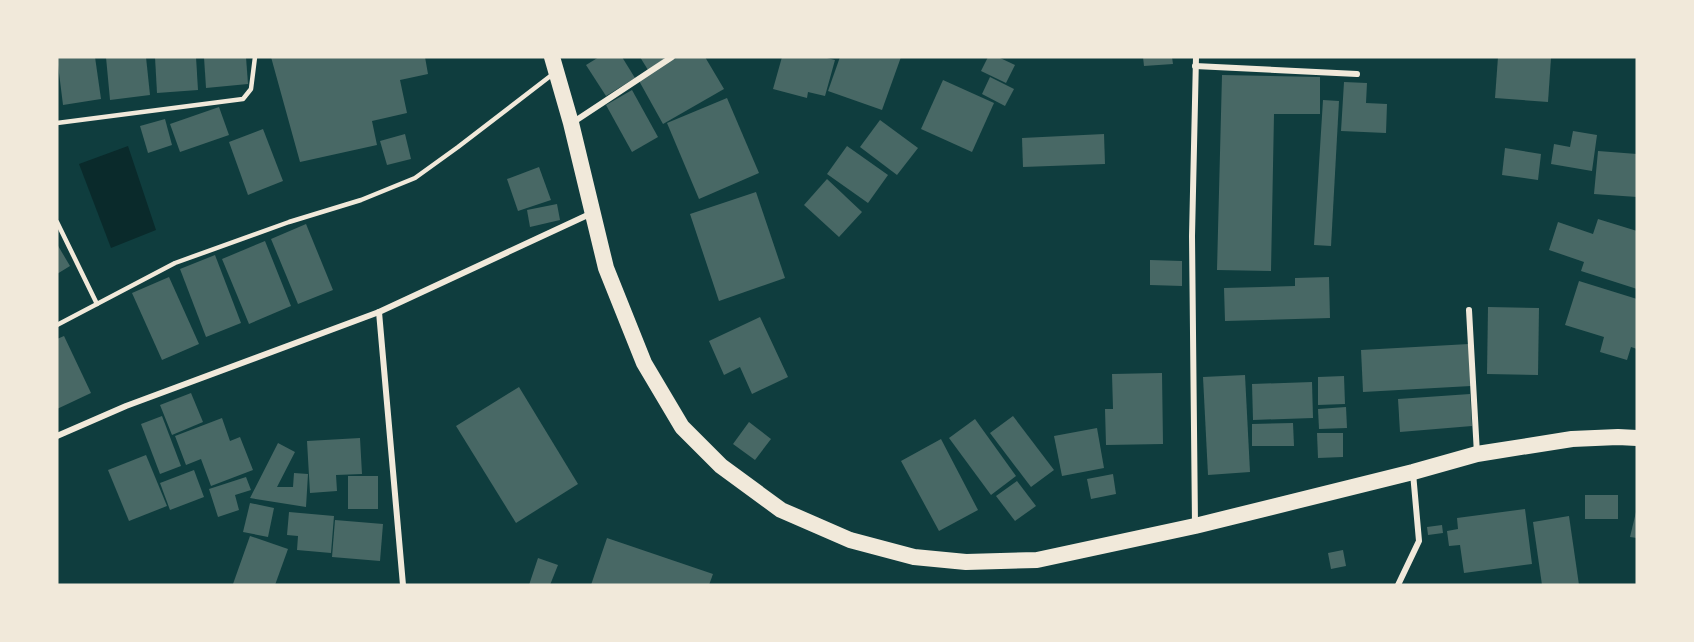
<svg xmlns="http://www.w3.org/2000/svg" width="1694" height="642" viewBox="0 0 1694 642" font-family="Inter,sans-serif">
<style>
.water{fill:#0a2a2b}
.building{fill:#486865}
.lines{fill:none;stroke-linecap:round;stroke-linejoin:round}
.service{stroke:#f1e9da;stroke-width:4.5}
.minor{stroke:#f1e9da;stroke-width:6}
.trunk{stroke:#f1e9da;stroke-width:16}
</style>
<rect width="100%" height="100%" fill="#0f3d3e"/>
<polygon class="water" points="128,146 156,230 111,248 79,164"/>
<g class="building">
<polygon points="57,57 95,57 101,99 63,105"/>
<polygon points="106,57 146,57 150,95 110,100"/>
<polygon points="155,57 196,57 198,90 157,93"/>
<polygon points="204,57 246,57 248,84 206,88"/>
<polygon points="271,57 425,57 428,74 400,80 407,113 372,121 377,145 300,162"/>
<polygon points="599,57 622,57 635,78 606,96 586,65"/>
<polygon points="640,57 667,57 648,70"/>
<polygon points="676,57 705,57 724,89 663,124 638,79"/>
<polygon points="782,57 823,57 835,60 825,96 808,92 807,98 773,89"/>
<polygon points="840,57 901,57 882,110 828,91"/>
<polygon points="988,57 998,57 1015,65 1006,83 981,71"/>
<polygon points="1143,57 1172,57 1173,64 1144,66"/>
<polygon points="1498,57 1551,58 1548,102 1495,98"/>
<polygon points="1222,75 1320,77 1320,114 1274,114 1271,271 1217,270"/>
<polygon points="990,77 1014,89 1005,106 982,94"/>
<polygon points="943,80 994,103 972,152 921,129"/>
<polygon points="1344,82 1367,83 1366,103 1387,104 1386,133 1341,131"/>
<polygon points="632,90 658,137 632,152 606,105"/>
<polygon points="727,98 759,173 699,199 667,123"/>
<polygon points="1323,100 1339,101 1331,246 1314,245"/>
<polygon points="219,107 229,135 180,152 170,124"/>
<polygon points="165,119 172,145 148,153 140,126"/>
<polygon points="880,120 918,148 897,175 860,147"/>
<polygon points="263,129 283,181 248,195 229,142"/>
<polygon points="1573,131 1597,135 1592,171 1551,164 1554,144 1570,147"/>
<polygon points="405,134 411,159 387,165 380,141"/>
<polygon points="1104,134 1105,164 1023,167 1022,138"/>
<polygon points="847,146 888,175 868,203 827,174"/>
<polygon points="1505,148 1541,154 1538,180 1502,175"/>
<polygon points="1598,151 1637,154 1637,197 1594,194"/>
<polygon points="539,167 551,200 518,211 507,179"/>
<polygon points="827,179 862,212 839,237 804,205"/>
<polygon points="756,192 785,278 719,301 690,214"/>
<polygon points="557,204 560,220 530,227 527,210"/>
<polygon points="1598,219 1637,231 1637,289 1581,271 1584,262 1549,250 1558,222 1593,234"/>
<polygon points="306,224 333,290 298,304 271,239"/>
<polygon points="265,241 291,306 249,324 222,259"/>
<polygon points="57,244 70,266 57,274"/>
<polygon points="215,255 241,323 206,337 180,269"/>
<polygon points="1150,260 1182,261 1182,286 1150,285"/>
<polygon points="169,277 199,344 162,360 132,293"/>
<polygon points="1329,277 1330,318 1225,321 1224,288 1295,286 1295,278"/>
<polygon points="1579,281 1637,299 1637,349 1631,347 1627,360 1600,352 1604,337 1565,325"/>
<polygon points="1488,307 1539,308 1538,375 1487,374"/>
<polygon points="760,317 788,377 752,394 740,367 724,375 709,341"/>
<polygon points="64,336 91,393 57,409 57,339"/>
<polygon points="1469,344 1471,386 1363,392 1361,350"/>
<polygon points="1162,373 1163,444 1106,445 1105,409 1113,409 1112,374"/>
<polygon points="1245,375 1250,472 1208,475 1203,377"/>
<polygon points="1344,376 1345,404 1318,405 1318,377"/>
<polygon points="1312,382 1313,418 1253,420 1252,384"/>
<polygon points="519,387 578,484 516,523 456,426"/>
<polygon points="191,393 203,422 172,435 160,405"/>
<polygon points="1470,394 1472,426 1400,432 1398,399"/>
<polygon points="1346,407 1347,428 1319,429 1318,409"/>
<polygon points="162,416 181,466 160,474 141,424"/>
<polygon points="1013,416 1054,470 1031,487 990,433"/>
<polygon points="222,418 230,441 240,437 253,470 211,486 201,459 186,465 175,436"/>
<polygon points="975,419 1016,476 991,495 949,438"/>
<polygon points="749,422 771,439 755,460 733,444"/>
<polygon points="1293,423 1294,446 1252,446 1252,424"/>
<polygon points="1097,428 1104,468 1062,476 1054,436"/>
<polygon points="1317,433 1343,433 1343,457 1318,458"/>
<polygon points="360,438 362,474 336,475 337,491 310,493 307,441"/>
<polygon points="941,439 978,510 939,531 901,461"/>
<polygon points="278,443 295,452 277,487 293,487 294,473 308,474 306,507 250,498"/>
<polygon points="146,455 167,506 129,521 108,470"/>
<polygon points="194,470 204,497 170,510 160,483"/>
<polygon points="1113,474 1116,494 1091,499 1087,479"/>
<rect x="348" y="476" width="30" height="33"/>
<polygon points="246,477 251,490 235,495 239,510 218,517 209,489"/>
<polygon points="1017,481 1036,506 1015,521 996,496"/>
<rect x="1585" y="495" width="33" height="24"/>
<polygon points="250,503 274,508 268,537 243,532"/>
<polygon points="1525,509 1532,564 1464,573 1460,545 1449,546 1447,531 1458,529 1457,518"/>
<polygon points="289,512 334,516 331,553 297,550 298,536 287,535"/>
<polygon points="1636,512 1637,512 1637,538 1630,537"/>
<polygon points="1569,516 1579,585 1542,585 1533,522"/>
<polygon points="335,520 383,524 380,561 332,557"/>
<polygon points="1442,525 1443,533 1428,535 1427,527"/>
<polygon points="250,536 288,549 275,585 233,584"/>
<polygon points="607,538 713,574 709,585 591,585"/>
<polygon points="1343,550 1346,566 1331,569 1328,553"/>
<polygon points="538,558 558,565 550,585 529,585"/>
</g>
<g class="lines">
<g class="service">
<polyline points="57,123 243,99 251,89 255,57"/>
<polyline points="57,222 97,304"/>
<polyline points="57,325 175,263 289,222 361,200 415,178 458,147 553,74"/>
</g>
<g class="minor">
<polyline points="1195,66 1357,74"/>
<polyline points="572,123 672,57"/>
<polyline points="1469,310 1477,454"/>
<polyline points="379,312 403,585"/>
<polyline points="57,436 126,406 379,312 592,213"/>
<polyline points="1195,525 1192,236 1196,57"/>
<polyline points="1398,585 1419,541 1413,473"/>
</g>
<polyline class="trunk" points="552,57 571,123 606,268 644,363 682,427 721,466 781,510 850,540 914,557 966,562 1037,560 1195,526 1413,472 1477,454 1572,439 1618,437 1637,438"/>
</g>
<rect width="1694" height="642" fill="none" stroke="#f1e9da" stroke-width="117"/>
</svg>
